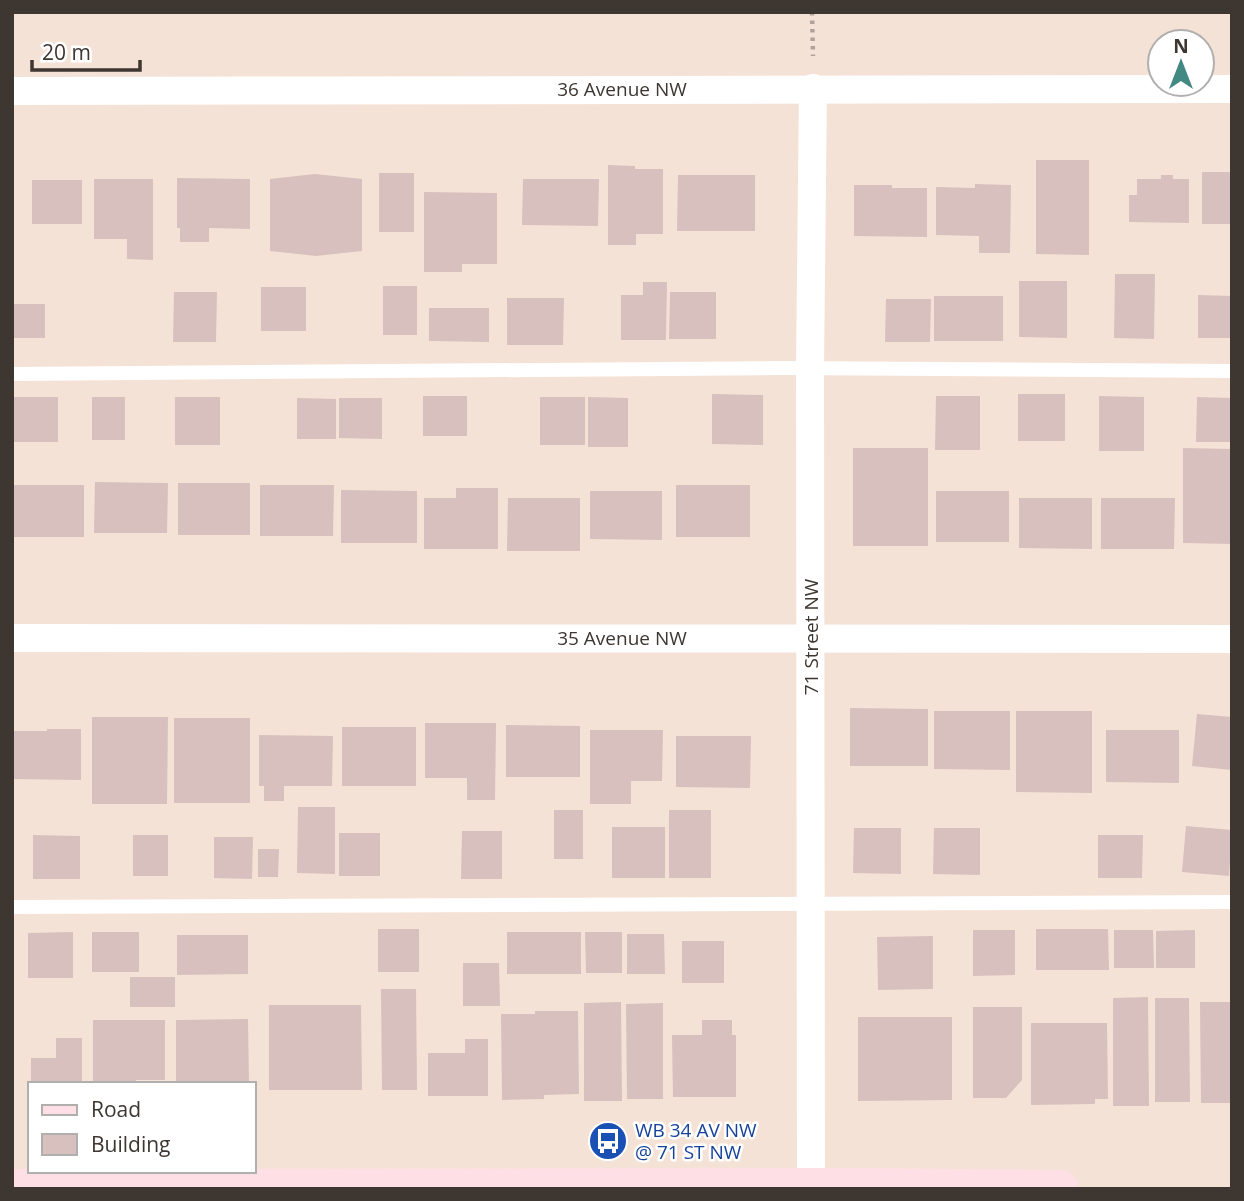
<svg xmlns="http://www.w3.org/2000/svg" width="1244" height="1201" viewBox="0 0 1244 1201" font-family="'Open Sans',sans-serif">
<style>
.building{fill:#d7c0be}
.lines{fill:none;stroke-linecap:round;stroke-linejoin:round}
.path{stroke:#b1a299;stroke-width:4.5;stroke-dasharray:3.5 5;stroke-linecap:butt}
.lane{stroke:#fff;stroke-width:14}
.street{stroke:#fff;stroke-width:28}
.secondary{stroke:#fedfe5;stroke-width:38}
.labels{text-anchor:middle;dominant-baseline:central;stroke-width:5;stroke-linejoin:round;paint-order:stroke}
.street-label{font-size:19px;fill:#3d3631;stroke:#fff}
.transit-label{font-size:19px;fill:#164399;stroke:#fff;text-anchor:start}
</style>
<rect width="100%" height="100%" fill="#f5e2d6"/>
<g class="building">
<polygon points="1036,160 1089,160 1089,255 1036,254"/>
<polygon points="608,165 635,166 635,169 663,169 663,234 636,234 636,245 608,245"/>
<rect x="1202" y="172" width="30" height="52"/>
<rect x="379" y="173" width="35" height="59"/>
<polygon points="315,174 362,179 362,251 316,256 270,251 270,179"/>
<polygon points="678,175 755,175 755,231 677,231"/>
<polygon points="1161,175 1173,175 1173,179 1189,179 1189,223 1129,222 1129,195 1137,195 1137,179 1161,179"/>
<polygon points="177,178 250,179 250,229 209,228 209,242 180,242 180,228 177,228"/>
<polygon points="94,179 153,179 153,260 127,259 127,239 94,239"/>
<polygon points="523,179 599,179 598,226 522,225"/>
<rect x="32" y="180" width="50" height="44"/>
<polygon points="975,184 1011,185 1010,253 979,253 979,236 936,235 936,187 975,188"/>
<polygon points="854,185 892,185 892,188 927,188 927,237 854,236"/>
<polygon points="424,192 497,193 497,264 462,264 462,272 424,272"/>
<polygon points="1115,274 1155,274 1154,339 1114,338"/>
<polygon points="1019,281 1067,281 1067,338 1019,337"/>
<polygon points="643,282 667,282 666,340 621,340 621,295 643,295"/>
<rect x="383" y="286" width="34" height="49"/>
<rect x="261" y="287" width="45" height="44"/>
<polygon points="174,292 217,292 216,342 173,342"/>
<polygon points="670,292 716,292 716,339 669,339"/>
<polygon points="1198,295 1232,296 1232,338 1198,338"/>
<rect x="934" y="296" width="69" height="45"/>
<polygon points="507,298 564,298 563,345 507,345"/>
<polygon points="886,299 931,299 930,342 885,342"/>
<rect x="14" y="304" width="31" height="34"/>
<polygon points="429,308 489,308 489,342 429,341"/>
<polygon points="712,394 763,395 763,445 712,444"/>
<rect x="1018" y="394" width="47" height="47"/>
<rect x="423" y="396" width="44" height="40"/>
<polygon points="936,396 980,396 980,450 935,450"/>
<polygon points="1099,396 1144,397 1144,451 1099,451"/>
<rect x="12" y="397" width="46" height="45"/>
<rect x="92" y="397" width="33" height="43"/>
<rect x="175" y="397" width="45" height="48"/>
<rect x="540" y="397" width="45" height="48"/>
<polygon points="588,397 628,398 628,447 588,447"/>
<polygon points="1197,397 1232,398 1232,442 1196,442"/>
<polygon points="297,398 336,399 336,439 297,439"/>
<polygon points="339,398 382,398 382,439 339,438"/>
<rect x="853" y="448" width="75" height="98"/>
<polygon points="1183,448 1232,449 1232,544 1183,543"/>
<polygon points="95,482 168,483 167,533 94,533"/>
<rect x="178" y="483" width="72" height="52"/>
<rect x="13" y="485" width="71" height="52"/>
<polygon points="260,485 334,485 333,536 260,536"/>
<rect x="676" y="485" width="74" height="52"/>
<polygon points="456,488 498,488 498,549 424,549 424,498 456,498"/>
<polygon points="341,490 417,491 417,543 341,543"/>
<polygon points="590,491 662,491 662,540 590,539"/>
<rect x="936" y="491" width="73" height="51"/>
<polygon points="508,498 580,498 580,551 507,551"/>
<polygon points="1019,498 1092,498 1092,549 1019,548"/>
<polygon points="1101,498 1175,498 1174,549 1101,549"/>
<polygon points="850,708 928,709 928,766 850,766"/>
<polygon points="934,711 1010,711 1010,770 934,769"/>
<polygon points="1016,711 1092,711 1092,793 1016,792"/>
<polygon points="1197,714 1232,717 1232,770 1192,766"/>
<polygon points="92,717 168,717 167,804 92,804"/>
<rect x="174" y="718" width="76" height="85"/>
<polygon points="425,723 496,723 495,800 467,800 467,778 425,778"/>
<polygon points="506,725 580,726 580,777 506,777"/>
<rect x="342" y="727" width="74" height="59"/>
<polygon points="47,729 81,729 81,780 12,779 12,731 47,731"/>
<polygon points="590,730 663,730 662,781 631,781 631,804 590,804"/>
<polygon points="1106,730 1179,730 1179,783 1106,782"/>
<polygon points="259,735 333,736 332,786 284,786 284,801 264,801 264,786 259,786"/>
<polygon points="676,736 751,736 750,788 676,787"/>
<polygon points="298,807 335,807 335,874 297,873"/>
<rect x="554" y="810" width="29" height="49"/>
<rect x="669" y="810" width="42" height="68"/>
<polygon points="1186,826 1232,830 1229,876 1182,872"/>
<rect x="612" y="827" width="53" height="51"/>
<polygon points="854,828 901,828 901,874 853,873"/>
<polygon points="934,828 980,828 980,875 933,874"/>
<polygon points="462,831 502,831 502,879 461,879"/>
<rect x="339" y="833" width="41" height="43"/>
<polygon points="33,835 80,836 80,879 33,879"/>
<rect x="133" y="835" width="35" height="41"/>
<polygon points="1098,835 1143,835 1142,878 1098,878"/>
<polygon points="214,837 253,837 252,879 214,878"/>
<polygon points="258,849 279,849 278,877 258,877"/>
<rect x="378" y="929" width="41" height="43"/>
<polygon points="1036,929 1108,929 1109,970 1036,970"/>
<polygon points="973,930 1015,930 1015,975 973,976"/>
<polygon points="1114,930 1153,930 1154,968 1114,968"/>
<polygon points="1195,930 1195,968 1156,968 1156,931"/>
<polygon points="73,932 73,978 28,978 28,933"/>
<rect x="92" y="932" width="47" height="40"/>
<rect x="507" y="932" width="74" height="42"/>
<polygon points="585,932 622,932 622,973 586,973"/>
<polygon points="627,934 664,934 665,974 627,974"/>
<polygon points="177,935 248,935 248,974 177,975"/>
<polygon points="933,936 933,989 878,990 877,937"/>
<rect x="682" y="941" width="42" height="42"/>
<polygon points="463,963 499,963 500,1006 463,1006"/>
<rect x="130" y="977" width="45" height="30"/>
<polygon points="381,989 416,989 417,1090 382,1090"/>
<polygon points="1148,997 1149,1106 1113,1106 1113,998"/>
<polygon points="1155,998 1189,998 1190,1102 1155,1102"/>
<polygon points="621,1002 622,1101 584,1101 584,1003"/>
<polygon points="1200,1002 1232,1002 1232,1103 1201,1103"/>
<polygon points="663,1003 663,1099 627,1099 626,1004"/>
<polygon points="269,1005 361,1005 362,1090 269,1090"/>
<polygon points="973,1007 1022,1007 1022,1080 1006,1098 973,1098"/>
<polygon points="535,1011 578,1011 579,1094 544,1095 544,1099 502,1100 501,1014 535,1014"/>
<polygon points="858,1017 952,1017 952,1100 858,1101"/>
<polygon points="248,1019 249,1084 176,1084 176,1020"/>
<polygon points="93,1020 165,1020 165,1080 136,1080 136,1084 93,1084"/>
<polygon points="702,1020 732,1020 732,1035 736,1035 736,1097 673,1097 672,1035 702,1035"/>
<polygon points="1031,1023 1107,1023 1108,1099 1095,1099 1095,1104 1031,1105"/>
<polygon points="56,1038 82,1038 82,1084 31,1084 31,1058 56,1058"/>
<polygon points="465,1039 488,1039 488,1096 428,1096 428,1053 465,1053"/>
</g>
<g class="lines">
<polyline class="path" points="812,12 813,56"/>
<g class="lane">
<polyline points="12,374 782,368 1232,371"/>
<polyline points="12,907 1232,902"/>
</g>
<g class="street">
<polyline points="12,91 1232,89"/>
<polyline points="12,638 1232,639"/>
<polyline points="811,1187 810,368 813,88"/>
</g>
<polyline class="secondary" points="12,1188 852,1187 1060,1189"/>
</g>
<defs>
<symbol id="bus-disc" viewBox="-11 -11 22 22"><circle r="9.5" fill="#1a4fb4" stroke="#fff"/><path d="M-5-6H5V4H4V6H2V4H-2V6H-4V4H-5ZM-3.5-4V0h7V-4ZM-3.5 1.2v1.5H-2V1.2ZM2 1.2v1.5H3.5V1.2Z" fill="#fff"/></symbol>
</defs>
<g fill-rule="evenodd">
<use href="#bus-disc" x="586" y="1119" width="44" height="44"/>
</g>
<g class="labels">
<g class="street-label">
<text x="622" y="89">36 Avenue NW</text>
<text transform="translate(811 637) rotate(-90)">71 Street NW</text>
<text x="622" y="638">35 Avenue NW</text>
</g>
<g class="transit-label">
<text x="635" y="1130">WB 34 AV NW<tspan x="635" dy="22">@ 71 ST NW</tspan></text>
</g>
</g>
<rect width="1244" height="1201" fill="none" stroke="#3d3631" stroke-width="28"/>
<rect x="28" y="1082" width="228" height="91" fill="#ffffff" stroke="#b1afad" stroke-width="2"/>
<rect x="42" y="1105" width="35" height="10" fill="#fedfe5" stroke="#b1afad" stroke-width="2"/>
<text x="91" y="1117" font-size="21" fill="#3d3631">Road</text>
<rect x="42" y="1134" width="35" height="21" fill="#d7c0be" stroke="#b1afad" stroke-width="2"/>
<text x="91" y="1152" font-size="21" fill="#3d3631">Building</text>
<g transform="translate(1181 63)"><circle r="33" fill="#ffffff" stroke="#b1afad" stroke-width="2"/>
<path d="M0-5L12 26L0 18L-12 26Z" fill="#428883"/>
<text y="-10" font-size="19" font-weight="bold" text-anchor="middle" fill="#3d3631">N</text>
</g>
<path d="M32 60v10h108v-10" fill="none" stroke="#3d3631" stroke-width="3.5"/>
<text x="42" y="60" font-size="21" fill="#3d3631" stroke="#ffffff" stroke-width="5" paint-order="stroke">20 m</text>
</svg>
